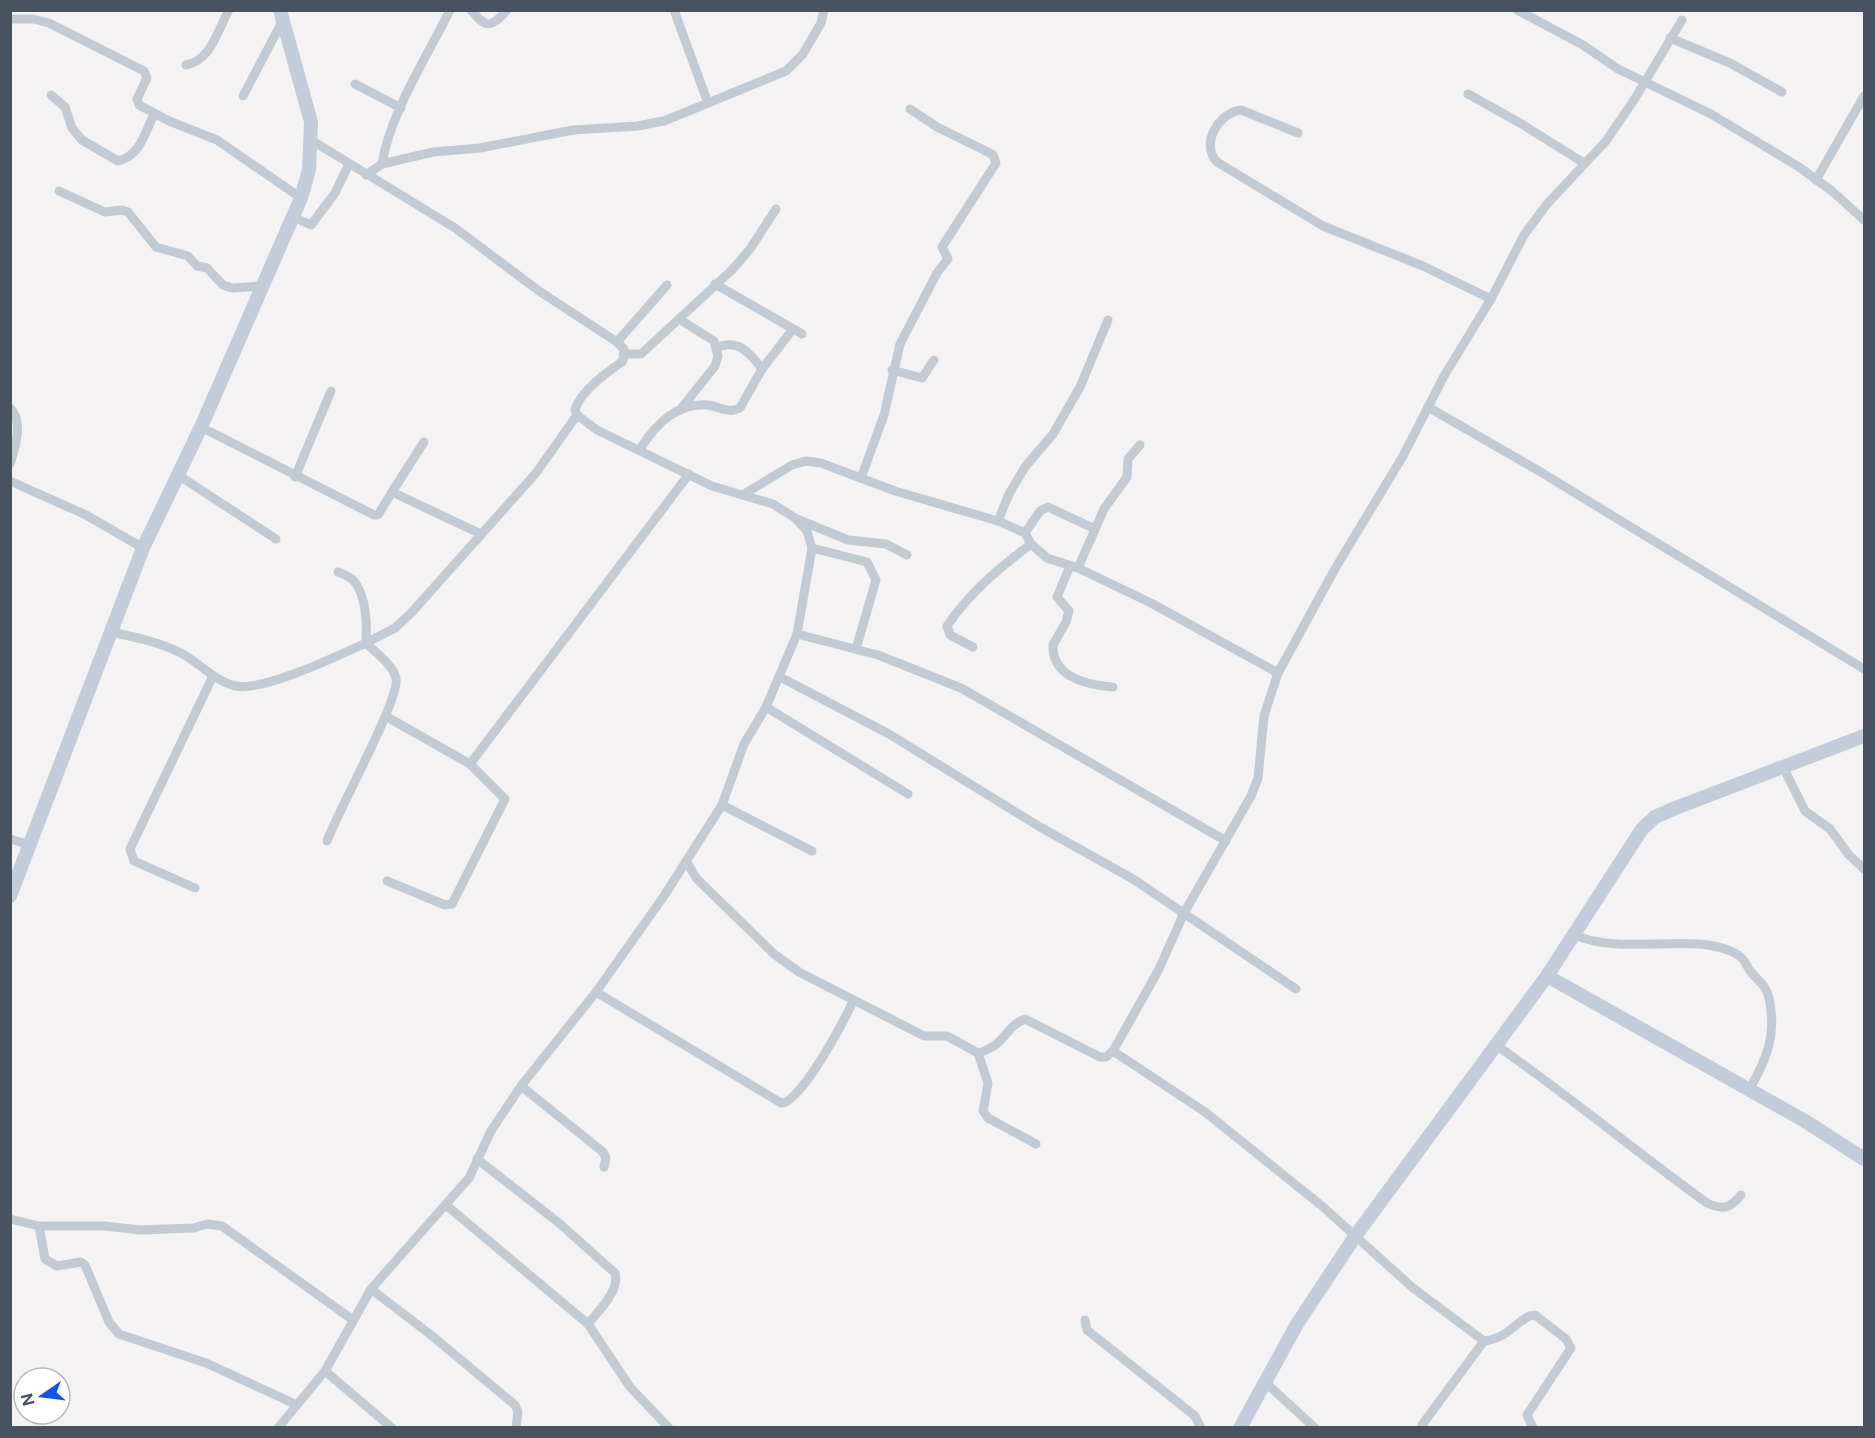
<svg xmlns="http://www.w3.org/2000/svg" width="1875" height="1438" viewBox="0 0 1875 1438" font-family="'Public Sans',sans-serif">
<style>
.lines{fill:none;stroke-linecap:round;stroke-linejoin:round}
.street{stroke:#c2cad4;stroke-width:9}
.secondary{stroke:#c3ccdb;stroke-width:14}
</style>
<rect width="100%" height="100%" fill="#f4f2f2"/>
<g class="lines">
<g class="street">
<path d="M 471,10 C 486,28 490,29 507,10"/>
<polyline points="674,10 708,103"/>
<polyline points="1517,10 1583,45 1618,69 1711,114 1799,167 1832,191 1864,220"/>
<polyline points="10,19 33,19 49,23 144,71 147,78 137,99 139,105 169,121 217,140 301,198"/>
<polyline points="1670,38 1730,63 1782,92"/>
<path d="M 186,65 C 211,61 218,29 229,10"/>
<polyline points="355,84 401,108"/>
<polyline points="1468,94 1520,123 1584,163"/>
<path d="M 51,95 L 65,107 L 72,128 L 82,140 L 118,161 C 140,156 145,133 154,114"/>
<polyline points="243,96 283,20"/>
<path d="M 1298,133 L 1241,110 C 1218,113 1200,144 1217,162 L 1323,226 L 1423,266 L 1491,299"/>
<path d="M 382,164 C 390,113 427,57 450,10"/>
<polyline points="366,175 382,164 433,152 480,148 573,130 637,126 664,121 786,71 803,54 821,23 824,10"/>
<polyline points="1816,180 1864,96"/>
<polyline points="59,191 105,212 122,210 128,212 156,247 188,256 197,266 207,268 223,285 232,288 264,286"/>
<polyline points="293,217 311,225 335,193 349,164"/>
<polyline points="715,284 802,334"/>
<polyline points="679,319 714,341 718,356 715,366 680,410"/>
<polyline points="617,342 667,285"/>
<path d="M 716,348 C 738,338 750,353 762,369"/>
<polyline points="625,354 641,354 732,270 750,249 776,209"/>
<polyline points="892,370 922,378 934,360"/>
<polyline points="1428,407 1539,471 1864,669"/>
<path d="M 10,408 C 24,421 15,448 10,464"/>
<polyline points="201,427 374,515 378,515 392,492 481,534"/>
<path d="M 640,449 C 655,425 677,402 708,405 C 721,407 728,414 740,408 L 762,369 L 793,329"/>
<polyline points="178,475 276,539"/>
<polyline points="295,477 331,391"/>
<polyline points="861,478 884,415 900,344 937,273 948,259 942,247 996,163 993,155 986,151 937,127 910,109"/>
<polyline points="10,481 86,515 143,548"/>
<polyline points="392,492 424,442"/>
<polyline points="744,494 792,465 806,461 821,463 895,491 998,521 1025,533 1031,544 1047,558 1078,568 1151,603 1278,673"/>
<polyline points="797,519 848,540 886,544 907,555"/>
<polyline points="998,521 1009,494 1025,467 1053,434 1080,387 1108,320"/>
<polyline points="1025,533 1040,511 1048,507 1095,529"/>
<polyline points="812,548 867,562 876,580 856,649"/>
<path d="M 1070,566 L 1057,597 L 1069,611 L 1066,622 L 1053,645 C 1052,678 1088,685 1113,687"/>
<polyline points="1078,568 1104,509 1127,477 1128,459 1140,445"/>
<path d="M 338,572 C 343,574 351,577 354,581 C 367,597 367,625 366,643"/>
<path d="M 111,632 C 135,637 159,642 181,653 C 200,663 215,682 236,686 C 263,692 339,655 366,643 C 376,653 392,664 396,678 C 401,697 337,813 327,841"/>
<polyline points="797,634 878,655 961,688 1226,841"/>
<polyline points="366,643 395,628 412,612 536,473 577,415"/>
<path d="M 973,647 L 950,635 L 947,626 C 970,592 999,568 1031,544"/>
<polyline points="780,677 889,734 1040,827 1133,879 1296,989"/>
<polyline points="766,707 908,794"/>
<polyline points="470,764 689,474"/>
<polyline points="1784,769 1805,811 1830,829 1849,855 1864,869"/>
<polyline points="722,805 812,851"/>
<polyline points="10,839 30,845"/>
<path d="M 686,861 L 697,879 L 774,954 L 799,972 L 924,1036 L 947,1036 L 978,1053 C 1008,1044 1003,1028 1025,1019 L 1100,1057 L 1106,1057 L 1113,1051 L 1205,1112 L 1322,1206 L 1413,1288 L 1484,1341 C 1510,1339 1520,1315 1535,1315 L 1566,1339 L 1571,1348 L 1527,1415 L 1533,1428"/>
<polyline points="387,881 445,905 452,904 505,799 470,764 387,717"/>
<polyline points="195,888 134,861 130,849 213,676"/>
<path d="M 1575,935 C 1623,957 1699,930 1738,955 C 1746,960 1746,966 1751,972 C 1759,982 1766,985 1769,998 C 1777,1034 1767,1059 1749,1090"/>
<path d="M 596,992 L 781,1103 C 800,1104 845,1020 853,1001"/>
<path d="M 1496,1045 C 1568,1095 1635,1151 1707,1203 C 1722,1210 1730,1209 1741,1195"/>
<polyline points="1113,1051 1158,971 1184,913 1251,796 1258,778 1264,716 1278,673 1336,567 1403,456 1444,376 1491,299 1524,235 1547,204 1606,141 1634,100 1682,20"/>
<polyline points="978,1053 988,1083 983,1111 988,1118 1036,1144"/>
<polyline points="521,1086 603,1152 606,1158 604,1167"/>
<path d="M 477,1159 L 559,1223 L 615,1273 C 620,1291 598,1311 588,1324"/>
<polyline points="446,1205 588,1324 630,1387 669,1428"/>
<polyline points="10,1219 39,1226 105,1226 140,1230 194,1228 207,1224 222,1226 353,1320"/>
<polyline points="39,1226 45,1259 57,1266 81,1262 85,1265 109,1322 119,1334 206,1363 297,1405"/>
<polyline points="371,1289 431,1335 515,1405 518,1412 516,1428"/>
<polyline points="1085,1320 1087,1330 1195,1416 1201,1428"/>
<polyline points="325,1371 392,1428"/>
<polyline points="1265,1382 1315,1428"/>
<polyline points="1422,1425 1484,1341"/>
<path d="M 278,1428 L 325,1371 L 371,1289 L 469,1178 L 491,1131 L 521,1086 L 596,992 L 664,896 L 722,805 L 744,744 L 766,707 L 797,634 L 812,548 L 807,531 L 795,518 L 773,504 L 712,486 L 597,430 L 577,415 L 575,409 C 582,390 606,373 623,361 L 624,349 L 617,342 L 539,291 L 455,228 L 311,140"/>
</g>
<g class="secondary">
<polyline points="10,896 143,548 201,427 301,198 309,170 311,122 280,10"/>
<polyline points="1547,976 1805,1121 1864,1159"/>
<polyline points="1240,1428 1297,1324 1356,1235 1547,976 1642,829 1655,817 1673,809 1864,736"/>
</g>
</g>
<rect width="1875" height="1438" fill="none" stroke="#485261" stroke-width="24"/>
<g transform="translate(42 1396) rotate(256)"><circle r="28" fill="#ffffff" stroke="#b6bac0" stroke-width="1.5"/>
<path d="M0-4.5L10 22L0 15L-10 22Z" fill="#0d54f3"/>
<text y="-9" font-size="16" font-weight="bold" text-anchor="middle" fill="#485261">N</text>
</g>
</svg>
